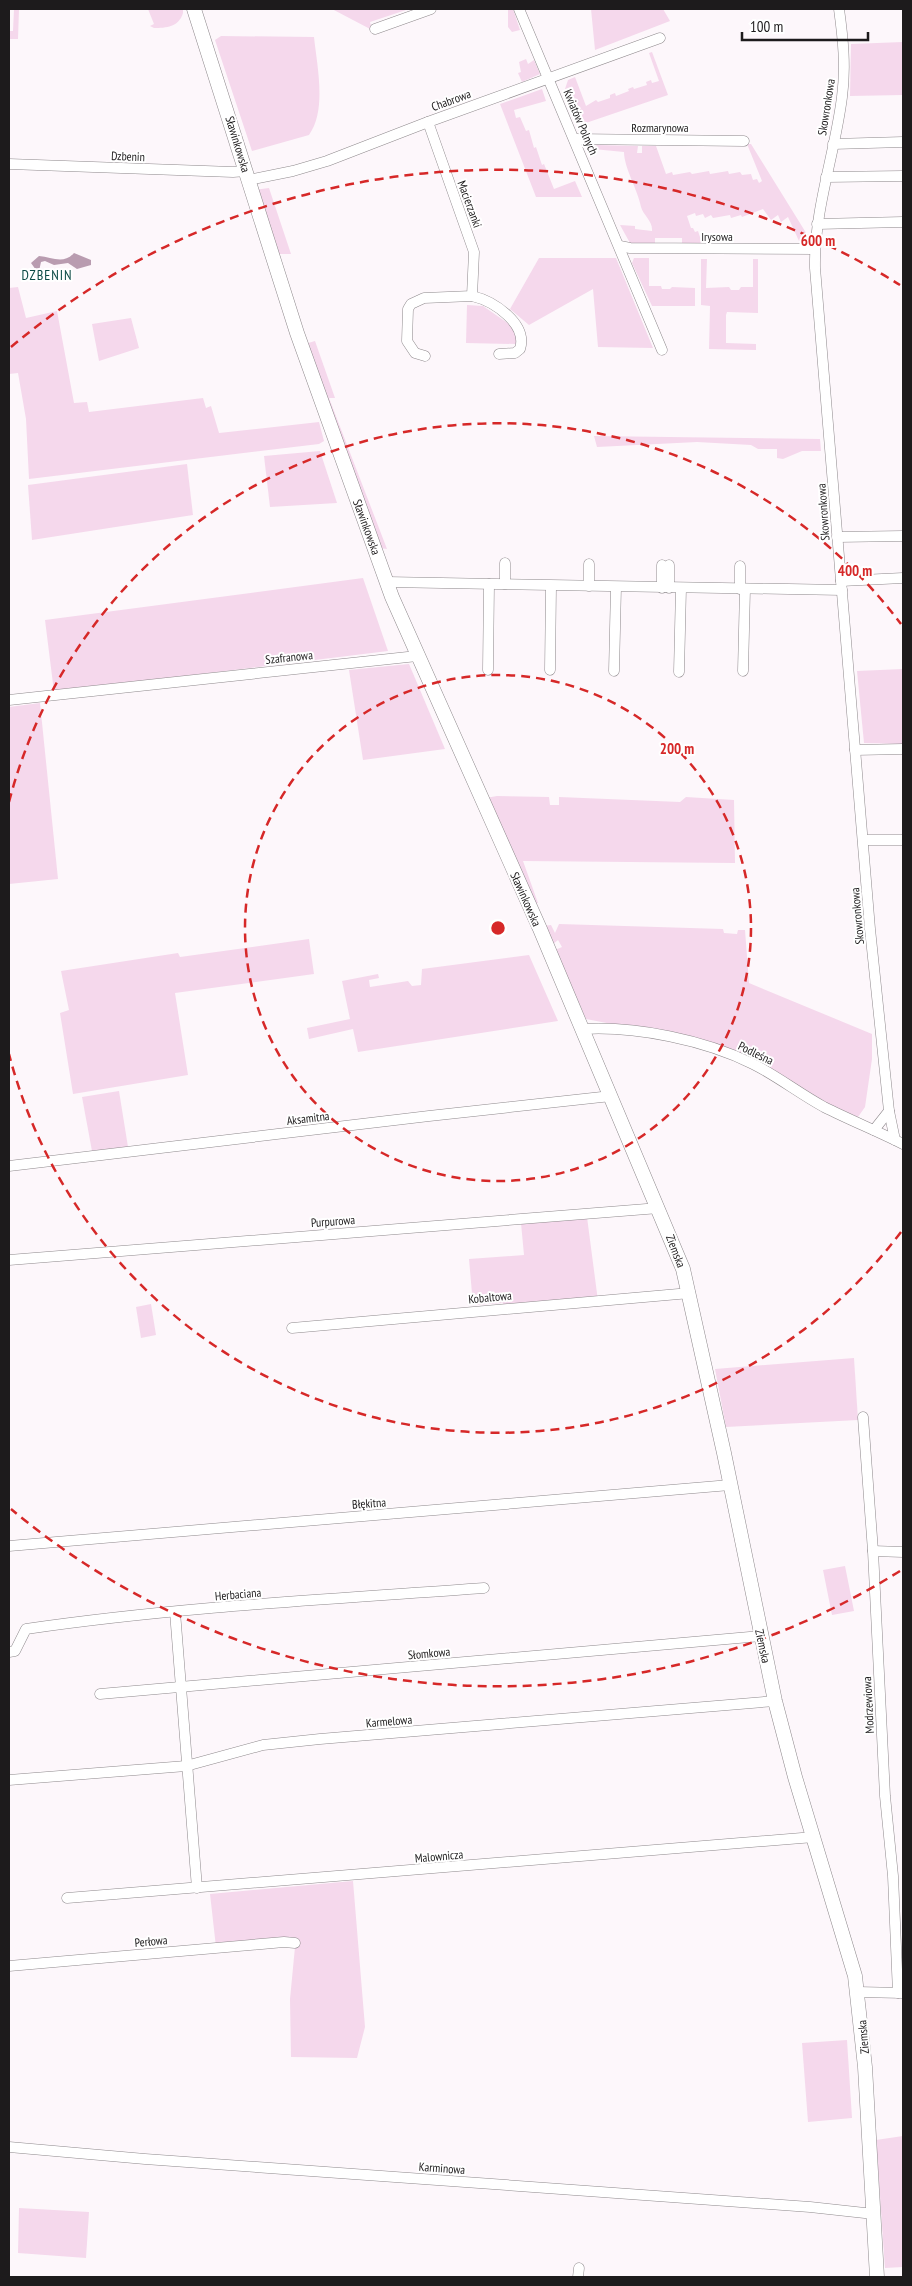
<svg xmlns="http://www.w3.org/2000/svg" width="912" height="2286" viewBox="0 0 912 2286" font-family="'PT Sans Narrow',sans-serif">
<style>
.green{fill:#f5d8ec}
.water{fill:#b99cb0}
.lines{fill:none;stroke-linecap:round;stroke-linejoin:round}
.street-casing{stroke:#8e898c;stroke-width:11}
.secondary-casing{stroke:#8e898c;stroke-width:15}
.street{stroke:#fff;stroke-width:10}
.secondary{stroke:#fff;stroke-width:14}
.ring{fill:none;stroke:#d62828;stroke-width:2.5;stroke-dasharray:9 6}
.labels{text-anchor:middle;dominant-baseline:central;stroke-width:4;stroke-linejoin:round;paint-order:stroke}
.street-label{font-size:12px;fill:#1d1b1c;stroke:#fff}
.neighbourhood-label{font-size:14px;letter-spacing:1px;fill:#0b4a45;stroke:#fff}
.centre{fill:#d62828;stroke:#fff;stroke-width:2.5}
.ring-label{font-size:15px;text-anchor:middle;font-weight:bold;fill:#d62828;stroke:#fff;stroke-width:4;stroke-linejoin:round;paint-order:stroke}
</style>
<rect width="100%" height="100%" fill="#fdf7fb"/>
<g class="green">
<polygon points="14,9 19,9 18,39 9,39 9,31 13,31"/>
<path d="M 148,9 L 183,9 L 183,13 C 179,27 166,28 154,28 L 150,26 L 154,24 Z"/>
<polygon points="332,9 409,9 370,22 372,30"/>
<polygon points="508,9 513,9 520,30 512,32 508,27"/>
<polygon points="591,9 663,9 670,21 595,50"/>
<path d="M 221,36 L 314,37 C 317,66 327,110 309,135 L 252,151 L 215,40 Z"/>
<polygon points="903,42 903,95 850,96 851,44"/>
<polygon points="652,52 668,95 580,125 565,89 568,80 575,77 586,106 596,100 598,102 610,98 610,95 615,93 616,96 629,91 628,89 633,87 634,89 647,85 646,82 651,80 652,83 659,81 649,53"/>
<polygon points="526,59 528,64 534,60 540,74 522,82 518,73 521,72 519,62"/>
<polygon points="542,89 546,101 514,110 516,118 520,117 526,131 529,130 534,148 536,147 542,165 544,164 554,189 575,181 582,197 536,197 500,104"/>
<path d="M 747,144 L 751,144 L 808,236 L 808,241 L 799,241 L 788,217 L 781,222 L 778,215 L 771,220 L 763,209 L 742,217 L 741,215 L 731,218 L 730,215 L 713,218 L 711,215 L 705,218 L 703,214 L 696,216 L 695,213 L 687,216 L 691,228 L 693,228 L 695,232 L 698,231 L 702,243 L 682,243 L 682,238 L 655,238 L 655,243 L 630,243 L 620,225 L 635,226 L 635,229 L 652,231 C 653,221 643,215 641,207 C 638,190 624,168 624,152 L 593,149 L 597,145 L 638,146 L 637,153 L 642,153 L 642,146 L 656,146 L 666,174 L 672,172 L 673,175 L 690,172 L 692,174 L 709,171 L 710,174 L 728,171 L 729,174 L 740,172 L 742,175 L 751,174 L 753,180 L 757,179 L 759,183 L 762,181 Z"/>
<polygon points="269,188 291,254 276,254 254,190"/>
<polygon points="539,258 616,258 653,348 598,347 593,289 529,325 510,309"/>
<polygon points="634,258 649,258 649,286 661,286 662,289 670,289 672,287 695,288 695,306 652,306 632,263"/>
<polygon points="701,259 707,259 706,288 729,287 731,290 739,290 741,287 753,287 753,259 758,259 758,313 727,312 726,315 726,343 756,344 756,350 709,349 710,306 701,305"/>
<polygon points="18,287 26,318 57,311 74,403 87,402 89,412 203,398 206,408 211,406 219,433 319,422 324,441 319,444 29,479 26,419 18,373 9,374 9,288"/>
<polygon points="467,305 483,306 509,324 516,333 516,344 466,343"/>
<polygon points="131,318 139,348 99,361 92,324"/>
<polygon points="315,341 335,398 329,398 387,549 380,548 305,344"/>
<polygon points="594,436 820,439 821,451 802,451 783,459 777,458 777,449 758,449 751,445 697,442 597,447"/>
<polygon points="320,451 337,503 270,507 264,456"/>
<polygon points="187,464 193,515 32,540 28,485"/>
<polygon points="363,578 388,651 54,692 45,620"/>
<polygon points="409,664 445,749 363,760 349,670"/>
<polygon points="903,669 903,744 864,743 857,671"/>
<polygon points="40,703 58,879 9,884 9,707"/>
<polygon points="497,796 549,797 550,805 559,805 559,797 680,802 686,797 734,800 735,863 523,861 538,903 531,904 486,798"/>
<polygon points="559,924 723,929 724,933 737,934 738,930 745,930 749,983 872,1034 872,1059 865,1107 858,1117 828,1104 778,1073 643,1030 586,1019 555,950 562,947 558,940 552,945 544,926 551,925 555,933"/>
<polygon points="309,939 314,974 175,993 188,1075 73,1094 60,1013 69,1010 61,971 178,953 180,957"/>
<polygon points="529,955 558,1021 358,1052 353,1029 309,1039 307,1028 350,1019 342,981 378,974 379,978 369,980 370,987 408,981 412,986 421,985 422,969"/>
<polygon points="119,1091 128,1147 92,1151 82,1097"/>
<polygon points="587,1217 598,1301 504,1308 503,1303 473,1305 469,1259 524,1255 521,1223"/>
<polygon points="151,1304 156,1335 141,1338 136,1307"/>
<polygon points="854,1358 858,1420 726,1427 715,1369"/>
<polygon points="845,1566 854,1611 832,1615 823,1570"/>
<polygon points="353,1881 365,2027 357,2058 291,2057 290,1999 295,1947 216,1947 210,1894"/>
<polygon points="847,2040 852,2118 808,2122 802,2043"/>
<polygon points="903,2136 903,2267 885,2268 876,2140"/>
<polygon points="19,2208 89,2212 86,2258 18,2253"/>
</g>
<path class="water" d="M 74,253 L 91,260 L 91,265 L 77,269 L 68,263 L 54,265 L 45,261 L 41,262 L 39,271 L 36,270 L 31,263 L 39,256 C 52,257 63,265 74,253 Z"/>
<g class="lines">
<defs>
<g id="street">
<polyline points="519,9 662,350"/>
<path d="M 839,9 C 843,38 846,67 842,97 C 835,154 814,209 815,268 L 870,929 L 889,1111 L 874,1130"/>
<polyline points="375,29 431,9"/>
<polyline points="575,139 744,141"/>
<polyline points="833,144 903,142"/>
<polyline points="9,164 233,172 246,171"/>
<polyline points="826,177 903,176"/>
<polyline points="249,180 293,171 327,161 428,122 660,38"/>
<polyline points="817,224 903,222"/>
<polyline points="620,246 630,248 815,249"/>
<path d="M 472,296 C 494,301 528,324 520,349 L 515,353 L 499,354"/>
<polyline points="425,356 415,353 407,341 408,309 411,304 424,298 472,296 474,252 428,122"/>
<polyline points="837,537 903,536"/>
<polyline points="841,581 903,578"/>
<polyline points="387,582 842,590"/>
<polyline points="505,584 505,563"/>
<polyline points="589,586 589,564"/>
<polyline points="662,588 662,565"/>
<polyline points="669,588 669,565"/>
<polyline points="740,589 740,566"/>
<polyline points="488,670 489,584"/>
<polyline points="550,670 551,586"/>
<polyline points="614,671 616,587"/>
<polyline points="743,671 745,589"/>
<polyline points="679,672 681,588"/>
<polyline points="9,700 417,656"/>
<polyline points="855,750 903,749"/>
<polyline points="863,840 903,840"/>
<path d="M 583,1029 C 636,1026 705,1040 753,1064 C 777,1076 800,1094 824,1107 C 850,1120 877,1131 903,1144"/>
<polyline points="889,1111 895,1140"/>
<polyline points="9,1166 429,1116 611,1096"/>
<polyline points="9,1260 659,1208"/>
<polyline points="292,1328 690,1293"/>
<polyline points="863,1417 873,1551 885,1796 893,1876 898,1993"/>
<polyline points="9,1546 730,1485"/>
<polyline points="873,1551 903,1552"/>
<polyline points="175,1612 197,1888"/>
<path d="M 9,1652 L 15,1651 L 26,1629 C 177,1607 331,1599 484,1588"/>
<polyline points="100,1694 761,1636"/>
<polyline points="9,1780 186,1766 263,1745 320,1739 775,1701"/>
<polyline points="67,1898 814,1837"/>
<polyline points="9,1966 284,1942 295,1943"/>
<polyline points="858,1992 903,1993"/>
<polyline points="9,2147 145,2159 810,2207 874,2214"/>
<polyline points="578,2277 579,2268"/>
</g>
<polyline id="secondary" points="194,9 297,333 392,597 540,929 683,1269 724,1453 775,1701 795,1777 855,1976 865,2067 877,2277"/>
</defs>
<use href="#street" class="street-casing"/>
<use href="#secondary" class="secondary-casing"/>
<use href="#street" class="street"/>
<use href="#secondary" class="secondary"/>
</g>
<g class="ring">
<circle cx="498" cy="928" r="253"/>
<path d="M901 1232A505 505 0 0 1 9 1054M9 802A505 505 0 0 1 901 624"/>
<path d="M900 1571A758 758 0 0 1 11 1509M11 347A758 758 0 0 1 900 285"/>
</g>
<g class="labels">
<g class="street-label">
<text transform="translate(451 100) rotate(-20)">Chabrowa</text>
<text transform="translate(826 107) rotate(-81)">Skowronkowa</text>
<text transform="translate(581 122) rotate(67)">Kwiatów Polnych</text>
<text x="660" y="127">Rozmarynowa</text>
<text transform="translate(238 144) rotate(73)">Sławinkowska</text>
<text transform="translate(128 156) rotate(2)">Dzbenin</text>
<text transform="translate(470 204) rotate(70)">Macierzanki</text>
<text x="717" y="236">Irysowa</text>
<text transform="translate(823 512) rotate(-94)">Skowronkowa</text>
<text transform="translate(367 527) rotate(70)">Sławinkowska</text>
<text transform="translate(289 657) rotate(-6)">Szafranowa</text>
<text transform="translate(526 899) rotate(66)">Sławinkowska</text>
<text transform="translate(857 916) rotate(-95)">Skowronkowa</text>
<text transform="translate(756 1053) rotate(26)">Podleśna</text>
<text transform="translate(308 1118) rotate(-7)">Aksamitna</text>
<text transform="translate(333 1221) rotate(-4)">Purpurowa</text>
<text transform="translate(676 1251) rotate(69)">Ziemska</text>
<text transform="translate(490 1297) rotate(-5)">Kobaltowa</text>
<text transform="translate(369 1503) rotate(-4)">Błękitna</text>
<text transform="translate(238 1594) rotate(-5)">Herbaciana</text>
<text transform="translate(763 1646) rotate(78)">Ziemska</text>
<text transform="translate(429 1653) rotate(-5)">Słomkowa</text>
<text transform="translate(868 1705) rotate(-93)">Modrzewiowa</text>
<text transform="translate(389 1721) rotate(-5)">Karmelowa</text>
<text transform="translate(439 1856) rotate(-5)">Malownicza</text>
<text transform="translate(151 1941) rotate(-5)">Perłowa</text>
<text transform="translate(863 2037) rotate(-95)">Ziemska</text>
<text transform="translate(442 2168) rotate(4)">Karminowa</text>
</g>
<g class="neighbourhood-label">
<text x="47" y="275">DZBENIN</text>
</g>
</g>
<circle cx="498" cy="928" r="8" class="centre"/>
<g class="ring-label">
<text x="818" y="246">600 m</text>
<text x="855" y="576">400 m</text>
<text x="677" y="754">200 m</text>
</g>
<rect width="912" height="2286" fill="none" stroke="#1d1b1c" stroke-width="20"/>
<path d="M742 32v8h126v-8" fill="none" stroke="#1d1b1c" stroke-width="2.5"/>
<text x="750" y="32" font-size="15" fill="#1d1b1c" stroke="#ffffff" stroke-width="4" paint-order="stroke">100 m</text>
</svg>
